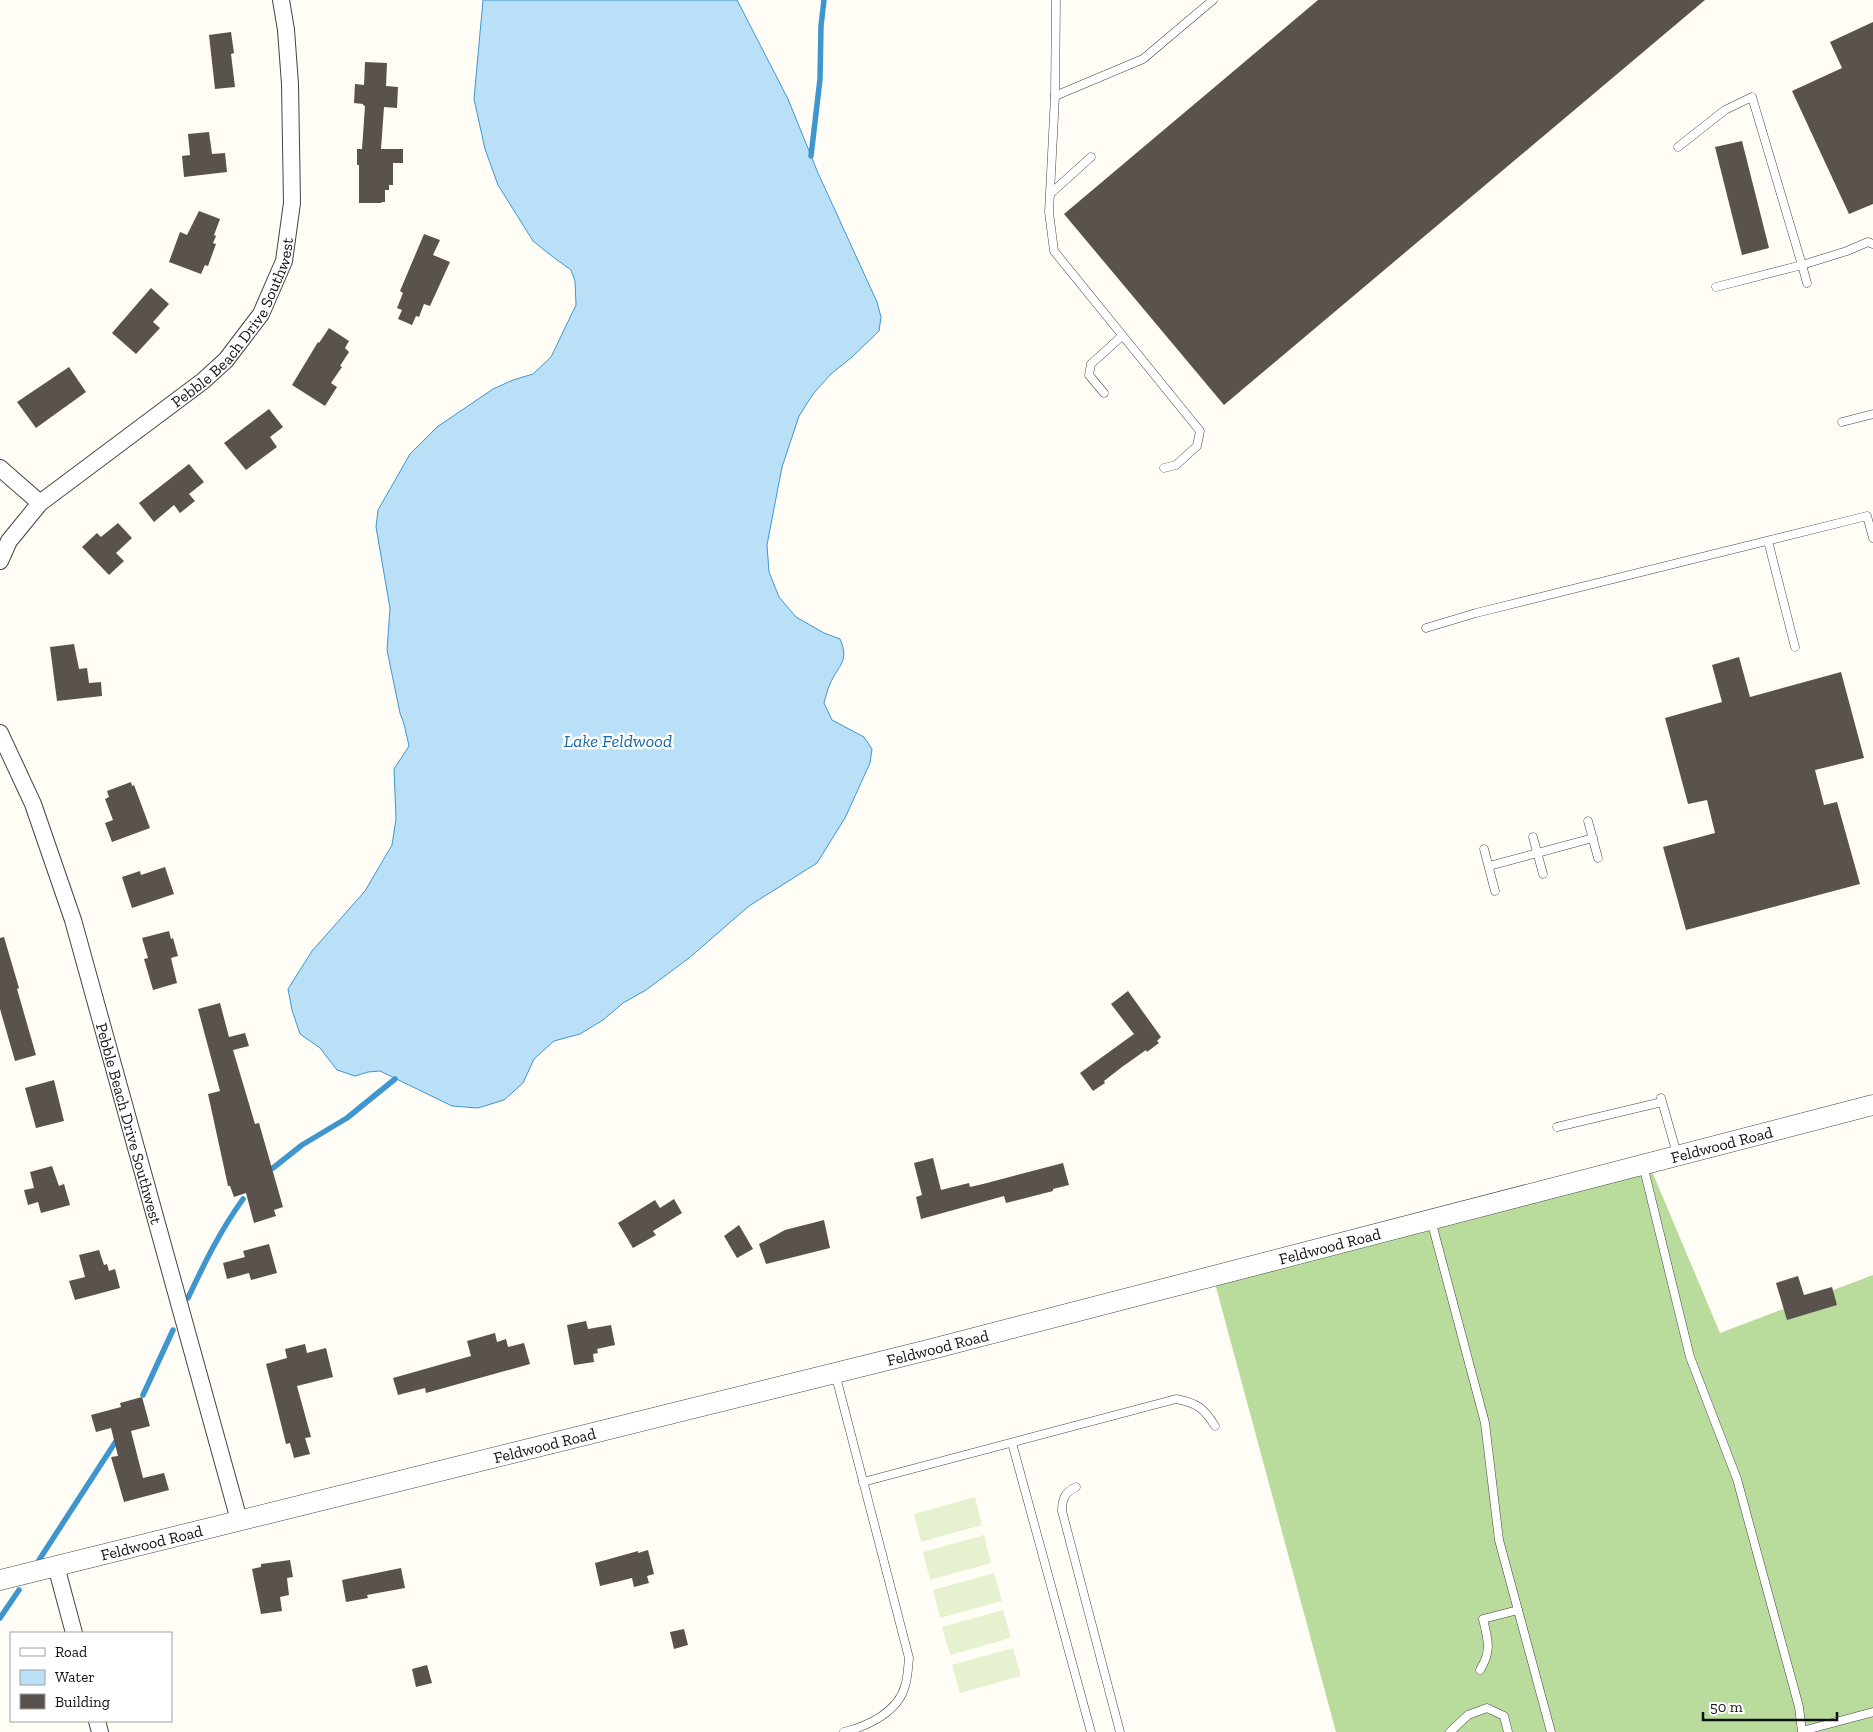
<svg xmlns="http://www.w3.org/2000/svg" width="1873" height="1732" viewBox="0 0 1873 1732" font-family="'Zilla Slab',serif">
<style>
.forest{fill:#b9dc9c}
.pitch{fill:#e6f2cf}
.water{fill:#b9e0f7;stroke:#3f96cf}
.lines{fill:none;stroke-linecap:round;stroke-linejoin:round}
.stream{stroke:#3f96cf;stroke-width:5.5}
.building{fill:#5a524d}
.service-casing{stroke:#444;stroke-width:9}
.minor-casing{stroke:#444;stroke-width:18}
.tertiary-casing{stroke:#444;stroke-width:21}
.service{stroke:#fff;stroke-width:8}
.minor{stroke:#fff;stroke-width:16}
.tertiary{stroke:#fff;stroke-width:20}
.labels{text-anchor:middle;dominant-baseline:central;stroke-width:5;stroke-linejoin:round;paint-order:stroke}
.street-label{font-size:16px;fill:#111;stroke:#fff}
.water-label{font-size:18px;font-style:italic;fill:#1768a6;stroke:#fff}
</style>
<rect width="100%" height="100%" fill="#fffdf5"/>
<polygon class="forest" points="1651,1169 1720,1333 1873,1275 1873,1732 1336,1732 1213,1276"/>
<g class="pitch">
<polygon points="975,1497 982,1525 921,1542 914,1514"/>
<polygon points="984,1535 991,1563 930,1580 923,1552"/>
<polygon points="994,1573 1002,1601 940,1618 933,1590"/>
<polygon points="1003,1610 1011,1638 950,1655 942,1627"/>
<polygon points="1013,1648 1021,1676 960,1693 952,1665"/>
</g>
<path class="water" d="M 483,0 L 737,0 L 788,99 L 818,173 L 877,302 L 881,317 L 879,331 L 852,357 L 831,374 L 813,394 L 799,416 L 782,467 L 767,545 L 769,572 L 779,597 L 796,617 L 824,633 L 840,639 C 850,662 838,665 830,684 C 827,690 826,697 824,703 L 832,720 L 864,737 L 872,749 L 870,763 L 845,818 L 817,863 L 749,906 L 689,958 L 646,990 L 623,1003 L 603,1020 L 580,1034 L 554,1041 L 534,1059 L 523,1083 L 504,1100 L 478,1108 L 452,1106 L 380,1071 L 368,1072 L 355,1076 L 337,1070 L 320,1048 L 300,1034 L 292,1010 L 288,989 L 312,951 L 365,891 L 392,845 L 396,819 L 394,769 L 409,746 L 404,724 L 400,713 L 387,650 L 390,608 L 376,527 L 378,510 L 410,454 L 437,427 L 493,389 L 513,380 L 533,374 L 551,357 L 576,305 L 575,281 L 571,270 L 553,257 L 533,241 L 498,185 L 485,149 L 474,99 Z"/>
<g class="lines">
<g class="stream">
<polyline points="811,156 820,79 821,26 824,0"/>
<polyline points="273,1168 302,1145 347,1118 395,1079"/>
<path d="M 188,1298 C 205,1262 220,1231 243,1199"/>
<polyline points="143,1395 173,1330"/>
<polyline points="39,1560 118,1438"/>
<polyline points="0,1618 19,1590"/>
</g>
</g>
<g class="building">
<polygon points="1318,0 1705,0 1224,405 1064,214"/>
<polygon points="1873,22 1873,204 1849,214 1792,91 1842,68 1830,42"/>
<polygon points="231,32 234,53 231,54 235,87 215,89 209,35"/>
<polygon points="365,62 387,63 386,86 398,87 397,108 384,107 381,149 403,149 403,163 393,163 393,185 389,185 389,190 385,190 385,202 381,202 382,203 359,203 359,165 357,165 357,149 362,149 365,106 363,105 363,104 354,103 355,84 364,85"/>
<polygon points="209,132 212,154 225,153 227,172 184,177 182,156 190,155 188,134"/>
<polygon points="1742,141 1769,248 1742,255 1715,147"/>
<polygon points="199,211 220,219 214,235 216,236 213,243 216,244 208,266 205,265 201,274 169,262 180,232 187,235"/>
<polygon points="424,234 440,240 433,255 450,262 430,306 424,304 419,317 416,316 412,325 398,319 402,310 397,308 403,293 400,291"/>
<polygon points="151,288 169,304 153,322 160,328 136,354 112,333"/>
<polygon points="329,328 349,341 345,348 349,352 340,366 342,367 331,383 337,387 325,406 292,385 318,342 319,343"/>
<polygon points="69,367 86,392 36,428 17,402"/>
<polygon points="269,409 283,427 270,437 277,447 246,470 224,443"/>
<polygon points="189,464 204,482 189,494 195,501 180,513 174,505 154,522 139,503"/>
<polygon points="118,523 132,538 116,553 124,561 109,575 82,547 97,533 101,537"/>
<polygon points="74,644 79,669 87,668 89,683 101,682 102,696 57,701 50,647"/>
<polygon points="1739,657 1750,697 1841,672 1864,758 1815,770 1824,805 1837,802 1860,884 1686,930 1663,847 1715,833 1707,800 1688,804 1665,718 1722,702 1712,665"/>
<polygon points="131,782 132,786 134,785 150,828 112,842 105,823 113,820 105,799 109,797 107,791"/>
<polygon points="165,867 174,894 132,908 122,877 140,871 141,875"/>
<polygon points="169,931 171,939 173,938 178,956 171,958 177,983 153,990 144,959 148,958 142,938"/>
<polygon points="4,937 19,988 17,989 36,1055 15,1061 0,1009 0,938"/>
<polygon points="1128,991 1161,1037 1157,1041 1159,1043 1147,1052 1146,1050 1122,1067 1104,1081 1105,1083 1093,1091 1080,1073 1134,1034 1111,1004"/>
<polygon points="220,1003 229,1037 245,1033 249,1046 233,1050 255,1124 259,1123 283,1207 274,1210 276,1216 254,1223 246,1193 234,1197 230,1186 228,1186 208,1094 220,1091 198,1009"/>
<polygon points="54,1080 64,1121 36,1128 25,1088"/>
<polygon points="933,1158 941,1190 969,1183 970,1187 983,1184 1063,1163 1069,1185 1053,1189 1053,1191 1006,1203 1004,1196 921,1219 916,1197 922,1195 914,1163"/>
<polygon points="52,1166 59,1186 64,1184 70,1205 41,1213 38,1202 28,1205 24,1190 34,1188 30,1172"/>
<polygon points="674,1199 682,1213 653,1231 656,1235 633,1248 618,1223 655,1200 660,1208"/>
<polygon points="824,1220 830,1248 766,1264 759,1244 785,1230"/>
<polygon points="739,1225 753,1249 737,1258 724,1236"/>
<polygon points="269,1244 277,1273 251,1280 249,1273 227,1279 223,1263 245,1257 243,1251"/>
<polygon points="99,1250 104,1265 107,1264 109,1271 115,1269 120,1288 75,1300 69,1281 85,1277 79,1255"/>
<polygon points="1798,1276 1804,1295 1832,1287 1837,1305 1787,1320 1776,1283"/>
<polygon points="586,1321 588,1329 611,1325 615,1345 597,1349 598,1353 593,1354 594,1362 574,1365 567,1325"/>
<polygon points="495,1333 497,1342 506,1339 508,1347 524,1343 530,1364 426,1393 425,1388 398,1395 393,1378 471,1356 467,1341"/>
<polygon points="305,1344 307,1353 326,1348 333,1377 297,1386 311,1437 305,1438 310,1454 294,1458 290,1443 286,1444 266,1364 287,1358 285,1349"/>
<polygon points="142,1397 150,1426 131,1431 143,1478 164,1473 169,1490 124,1502 111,1457 118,1456 111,1428 96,1432 91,1415 121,1407 120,1403"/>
<polygon points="648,1550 654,1574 647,1576 649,1583 634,1587 632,1578 600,1586 595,1563 638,1551 638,1553"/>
<polygon points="290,1560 293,1577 287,1578 289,1595 280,1597 282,1611 261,1614 252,1569 261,1567 261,1564"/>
<polygon points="401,1568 405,1588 367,1595 368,1598 346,1602 342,1580"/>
<polygon points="684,1629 688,1645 674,1649 670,1632"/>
<polygon points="427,1665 432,1683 416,1687 412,1669"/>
</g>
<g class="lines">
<defs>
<g id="service">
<polyline points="1056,0 1055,96 1049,212 1054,251 1200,431 1197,446 1176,465 1164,468"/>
<polyline points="1055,96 1143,59 1213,0"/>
<polyline points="1678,147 1725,110 1752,97 1802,265 1847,251 1868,242 1873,244"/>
<polyline points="1050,194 1091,157"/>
<polyline points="1716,287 1802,265 1807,283"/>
<polyline points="1104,393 1089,375 1091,364 1122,336"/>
<polyline points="1842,422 1873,414"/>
<polyline points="1768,541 1795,647"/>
<polyline points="1426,628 1476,613 1867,516 1873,538"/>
<polyline points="1588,821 1598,858"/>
<polyline points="1533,837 1543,874"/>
<polyline points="1484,849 1495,891"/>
<polyline points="1489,866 1593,838"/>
<polyline points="1661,1098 1677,1154"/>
<polyline points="1557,1127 1662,1102"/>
<polyline points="1643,1165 1690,1357 1737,1479 1799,1707 1802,1732"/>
<polyline points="1431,1220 1485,1423 1499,1540 1551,1732"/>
<path d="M 835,1373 L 909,1658 C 908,1667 908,1677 905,1686 C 898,1712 868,1726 844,1732"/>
<polyline points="1012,1443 1091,1732"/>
<path d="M 863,1482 L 1176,1399 C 1197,1403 1204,1408 1215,1426"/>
<path d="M 1076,1487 C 1065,1492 1062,1499 1062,1511 L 1120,1732"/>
<path d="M 1480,1670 C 1492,1651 1488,1640 1483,1619 L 1518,1610"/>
<polyline points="1802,1731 1873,1712"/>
<polyline points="1450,1732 1468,1715 1487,1708 1504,1716 1508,1732"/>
</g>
<g id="minor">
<polyline points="0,468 40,503"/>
<path id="s1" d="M 0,561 L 9,541 L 40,503 L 203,381 L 226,360 L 261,314 L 284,261 L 292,203 L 290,84 L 286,30 L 281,0"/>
<path id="s2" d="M 0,733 L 33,804 L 73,920 L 239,1520"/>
<polyline points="56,1566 74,1633"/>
<polyline points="97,1721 100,1732"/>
</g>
<g id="tertiary">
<path id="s3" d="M 0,1580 L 928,1350 L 1873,1105"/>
</g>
</defs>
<use href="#service" class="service-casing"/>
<use href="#minor" class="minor-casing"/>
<use href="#tertiary" class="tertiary-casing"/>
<use href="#service" class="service"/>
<use href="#minor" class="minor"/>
<use href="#tertiary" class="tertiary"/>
</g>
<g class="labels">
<g class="street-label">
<text stroke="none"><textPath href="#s1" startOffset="341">Pebble Beach Drive Southwest</textPath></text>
<text stroke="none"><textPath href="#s2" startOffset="412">Pebble Beach Drive Southwest</textPath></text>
<text stroke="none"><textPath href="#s3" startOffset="1776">Feldwood Road</textPath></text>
<text stroke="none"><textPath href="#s3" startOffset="1371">Feldwood Road</textPath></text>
<text stroke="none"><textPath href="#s3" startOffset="966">Feldwood Road</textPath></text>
<text stroke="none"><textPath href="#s3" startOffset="561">Feldwood Road</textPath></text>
<text stroke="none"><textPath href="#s3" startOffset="156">Feldwood Road</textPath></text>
</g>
<g class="water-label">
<text x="618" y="741">Lake Feldwood</text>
</g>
</g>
<rect x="10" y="1632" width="162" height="90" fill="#ffffff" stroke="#a0a0a0"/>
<rect x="20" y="1648" width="25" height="8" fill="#ffffff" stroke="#a0a0a0"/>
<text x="55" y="1657" font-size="15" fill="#111111">Road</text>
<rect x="20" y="1670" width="25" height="15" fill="#b9e0f7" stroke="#a0a0a0"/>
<text x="55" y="1682" font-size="15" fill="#111111">Water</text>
<rect x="20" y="1694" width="25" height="15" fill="#5a524d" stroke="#a0a0a0"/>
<text x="55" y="1707" font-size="15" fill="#111111">Building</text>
<path d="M1703 1712v8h134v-8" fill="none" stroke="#111111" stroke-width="2.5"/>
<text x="1710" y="1712" font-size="15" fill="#111111" stroke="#ffffff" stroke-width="4" paint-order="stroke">50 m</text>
</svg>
